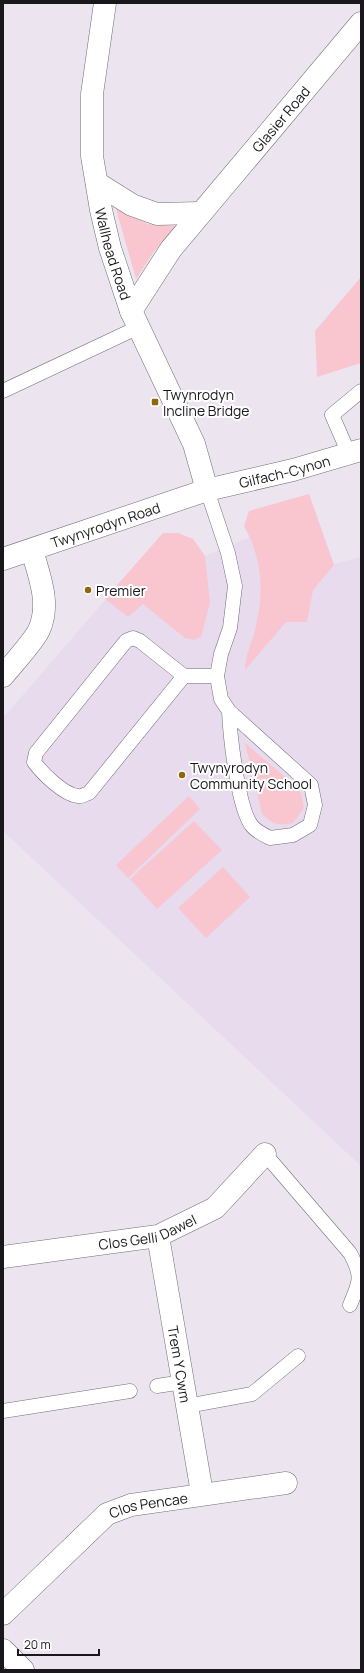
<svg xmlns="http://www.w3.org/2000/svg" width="364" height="1673" viewBox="0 0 364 1673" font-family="Manrope,sans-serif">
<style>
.built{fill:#e7dbed}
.green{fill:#f9c6d0}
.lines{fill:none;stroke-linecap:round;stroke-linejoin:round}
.lane-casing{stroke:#736d77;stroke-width:15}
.street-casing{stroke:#736d77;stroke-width:23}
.secondary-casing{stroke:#736d77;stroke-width:23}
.lane{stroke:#fff;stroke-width:14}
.street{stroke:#fff;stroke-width:22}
.secondary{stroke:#fff;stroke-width:22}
.poi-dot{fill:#8f670d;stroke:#fff;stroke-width:1.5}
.labels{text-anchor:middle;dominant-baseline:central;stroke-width:4;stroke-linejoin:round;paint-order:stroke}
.street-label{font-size:14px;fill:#19171b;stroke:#fff}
.poi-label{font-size:14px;fill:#19171b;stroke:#fff;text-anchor:start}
</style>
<rect width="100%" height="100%" fill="#ece5f0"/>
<polygon class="built" points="309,494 334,564 361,557 361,1166 3,831 3,718 163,533 178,533 193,539 205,556 250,537 244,526"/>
<g class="green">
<polygon points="116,209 148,224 176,226 153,253 136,279"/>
<polygon points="361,277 361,363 317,377 315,331"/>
<path d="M 309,494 L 334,565 L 313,590 L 307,622 L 286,622 L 245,670 C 245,657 250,647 254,634 C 264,595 264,562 244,526 L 249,511 Z"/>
<polygon points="163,533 178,533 193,539 205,556 210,603 201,637 194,640 185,638 143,604 128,617 105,599"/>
<path d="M 245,743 L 291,782 L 301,793 L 304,808 L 293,823 C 279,826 272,824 262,814 Z"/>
<polygon points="189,796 200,809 128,878 116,865"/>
<polygon points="194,821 222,850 157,909 130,879"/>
<polygon points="223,867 250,897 206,938 178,908"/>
</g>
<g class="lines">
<defs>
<g id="lane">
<polyline points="3,391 139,327"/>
<polyline points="349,454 332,415 361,391"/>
<path d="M 207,490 L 228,553 L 235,586 L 230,628 L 221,654 L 217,676 L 221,699 L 229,711 L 311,785 L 315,805 L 310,825 L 293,835 L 270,838 C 264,835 256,831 252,826 C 238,809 230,735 229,711"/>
<path d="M 184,676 L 89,793 C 85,794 82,797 78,796 C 64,795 42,773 34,762 L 36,753 L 126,641 L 133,638 L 140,641 L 184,676 L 217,676"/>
<path d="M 265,1154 L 350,1253 C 363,1277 360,1281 350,1305"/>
<polyline points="157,1386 183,1382"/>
<polyline points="187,1406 252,1394 298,1356"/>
<polyline points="3,1411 130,1391"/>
</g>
<g id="street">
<path id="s1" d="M 105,3 L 92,94 L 92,156 L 101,210 L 110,248 L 131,311 L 194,444 L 207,490"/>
<polyline points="97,183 132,205 157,214 200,213"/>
<path id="s2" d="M 131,311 L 171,249 L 361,23"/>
<path d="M 3,676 C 12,665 34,641 39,630 C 51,603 39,576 32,550"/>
<path id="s3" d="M 158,1236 L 202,1493"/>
<path id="s4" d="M 3,1257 L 158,1236 L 215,1208 L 265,1154"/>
<path id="s5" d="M 3,1614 L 107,1514 L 131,1505 L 286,1483"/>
<polyline points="3,1650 23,1670"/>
</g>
<g id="secondary">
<path id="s6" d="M 3,559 L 207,490 L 293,470 L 361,450"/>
</g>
</defs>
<use href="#lane" class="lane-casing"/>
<use href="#street" class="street-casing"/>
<use href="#secondary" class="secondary-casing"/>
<use href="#lane" class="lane"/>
<use href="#street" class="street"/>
<use href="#secondary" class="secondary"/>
</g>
<g class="poi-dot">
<rect x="151" y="398" width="8" height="8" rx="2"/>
<circle cx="88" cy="590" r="4"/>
<circle cx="182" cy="775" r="4"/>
</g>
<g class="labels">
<g class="street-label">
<text stroke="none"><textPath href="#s2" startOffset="244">Glasier Road</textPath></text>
<text stroke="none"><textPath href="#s1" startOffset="254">Wallhead Road</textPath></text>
<text stroke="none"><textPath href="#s6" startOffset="295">Gilfach-Cynon</textPath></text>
<text stroke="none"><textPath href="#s6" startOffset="108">Twynyrodyn Road</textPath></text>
<text stroke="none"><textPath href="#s4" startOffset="147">Clos Gelli Dawel</textPath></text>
<text stroke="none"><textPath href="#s3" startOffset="130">Trem Y Cwm</textPath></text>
<text stroke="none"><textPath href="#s5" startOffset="187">Clos Pencae</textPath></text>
</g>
<g class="poi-label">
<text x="163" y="394">Twynrodyn<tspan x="163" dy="16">Incline Bridge</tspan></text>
<text x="96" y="590">Premier</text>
<text x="190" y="767">Twynyrodyn<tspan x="190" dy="16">Community School</tspan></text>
</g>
</g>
<rect width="364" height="1673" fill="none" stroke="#19171b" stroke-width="8"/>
<path d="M18 1649v6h81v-6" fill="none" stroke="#19171b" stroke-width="2"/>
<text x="24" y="1649" font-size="12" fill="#19171b" stroke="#ffffff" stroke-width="3" paint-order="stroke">20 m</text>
</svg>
